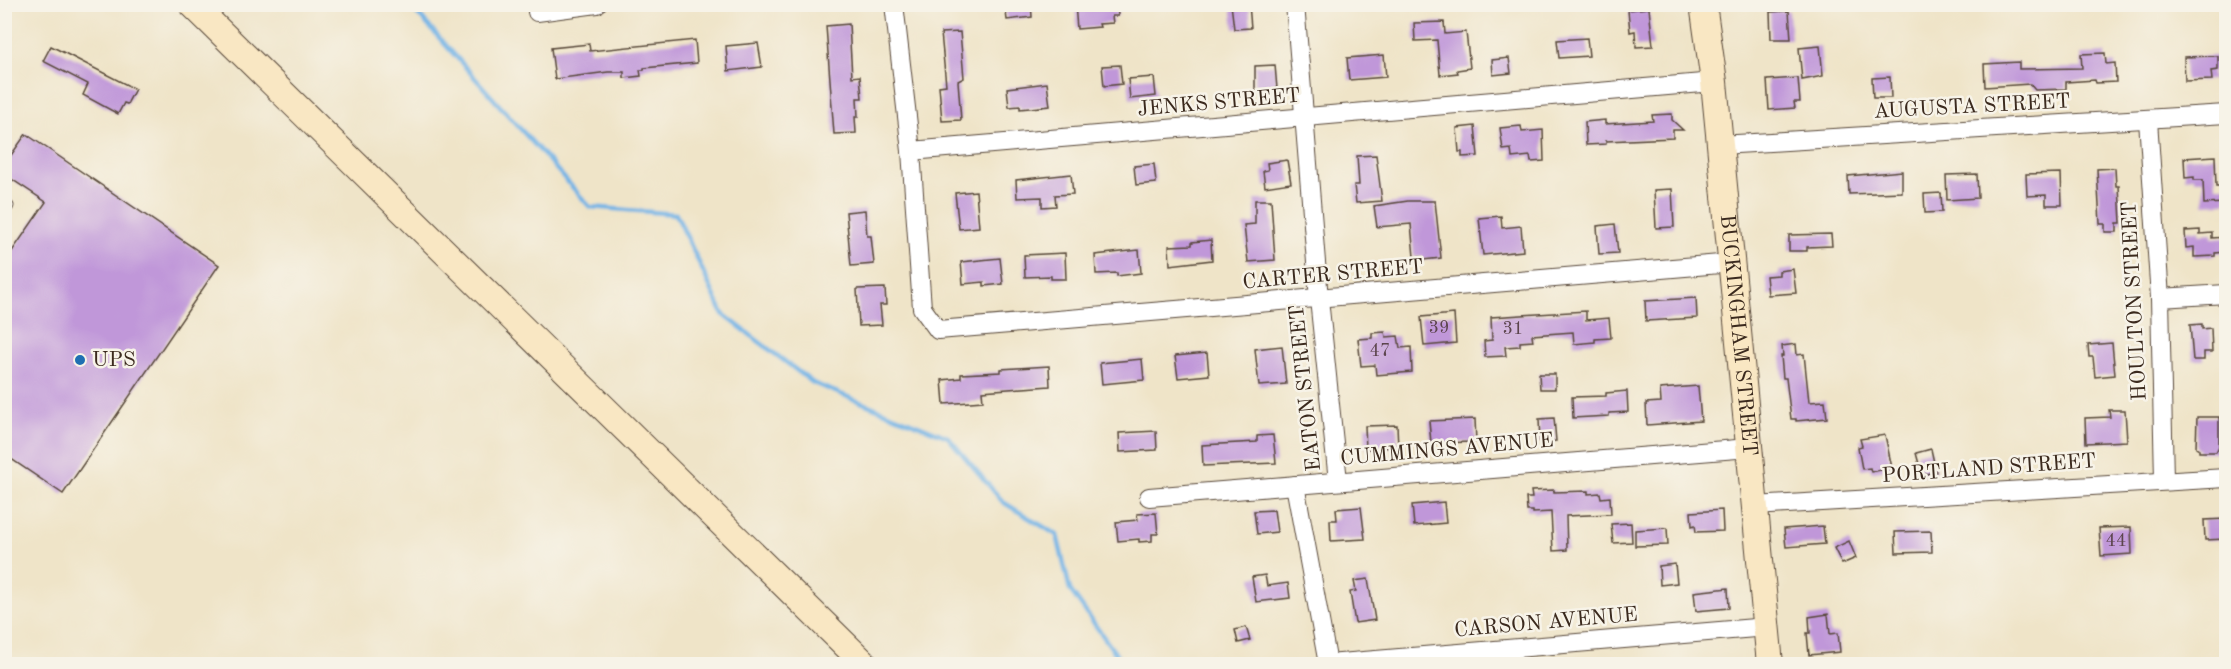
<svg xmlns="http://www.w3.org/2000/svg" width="2231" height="669" viewBox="0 0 2231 669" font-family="'Old Standard TT',serif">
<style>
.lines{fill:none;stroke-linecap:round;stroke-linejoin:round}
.stream{stroke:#71b3e6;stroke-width:4.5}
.building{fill:#c097d9}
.service-casing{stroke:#564638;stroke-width:11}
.minor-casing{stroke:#564638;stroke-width:20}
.secondary-casing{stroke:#564638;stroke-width:28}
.service{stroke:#fff;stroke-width:9}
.minor{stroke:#fff;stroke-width:18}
.secondary{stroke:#f9e7c3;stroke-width:26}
.poi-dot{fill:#1f6fb2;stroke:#f7f3e8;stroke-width:2}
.labels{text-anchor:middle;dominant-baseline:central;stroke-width:5;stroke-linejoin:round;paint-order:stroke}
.number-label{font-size:18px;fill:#5c454d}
.street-label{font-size:21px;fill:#3b2a1e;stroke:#f7f3e8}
.poi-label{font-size:21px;fill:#3b2a1e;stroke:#f7f3e8;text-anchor:start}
</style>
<rect width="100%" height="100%" fill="#f7f3e8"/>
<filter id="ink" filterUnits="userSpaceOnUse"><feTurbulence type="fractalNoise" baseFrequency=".0167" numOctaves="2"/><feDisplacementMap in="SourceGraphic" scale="12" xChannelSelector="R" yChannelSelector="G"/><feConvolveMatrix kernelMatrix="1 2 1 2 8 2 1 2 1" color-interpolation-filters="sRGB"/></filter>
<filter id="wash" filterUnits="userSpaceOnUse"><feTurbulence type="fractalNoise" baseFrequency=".008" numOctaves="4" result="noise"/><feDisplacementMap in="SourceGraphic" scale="24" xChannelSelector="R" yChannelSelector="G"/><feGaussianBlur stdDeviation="1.35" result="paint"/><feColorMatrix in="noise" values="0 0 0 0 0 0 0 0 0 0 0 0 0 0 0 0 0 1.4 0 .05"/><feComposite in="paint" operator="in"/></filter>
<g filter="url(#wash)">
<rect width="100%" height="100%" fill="#efe4c8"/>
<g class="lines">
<polyline class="stream" points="409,4 590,207 676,214 723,314 813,383 948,437 1003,502 1057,535 1070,590 1123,664"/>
</g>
<g id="blocks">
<g class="building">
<polygon points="1005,4 1031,4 1032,17 1007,20"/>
<polygon points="1075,4 1117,4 1118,16 1112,16 1113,23 1099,24 1100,27 1077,29"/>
<polygon points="1231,4 1249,4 1251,28 1234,29"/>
<polygon points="1649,8 1653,46 1636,47 1635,31 1630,32 1628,10"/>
<polygon points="1789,11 1791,39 1771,39 1770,12"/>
<polygon points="1444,22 1445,34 1466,32 1470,68 1457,70 1458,73 1440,75 1437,40 1415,41 1414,23"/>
<polygon points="849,24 852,77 860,76 862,98 857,98 858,117 855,117 856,133 834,134 826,26"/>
<polygon points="960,32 964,78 958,81 961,120 942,121 939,86 946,85 941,33"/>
<polygon points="1587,38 1589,56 1559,58 1557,40"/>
<polygon points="695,40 697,63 644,68 644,70 640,70 641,76 624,78 624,72 608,72 555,79 551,48 589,44 590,51"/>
<polygon points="758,43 762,67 728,71 726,46"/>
<polygon points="51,46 135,89 127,104 124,103 118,114 83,95 88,84 43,61"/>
<polygon points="1820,46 1823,76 1802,80 1799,48"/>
<polygon points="2105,53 2106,64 2115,63 2116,82 2096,83 2095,80 2066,82 2066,89 2035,90 2030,84 1985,87 1984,64 2019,62 2019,69 2082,68 2081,54"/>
<polygon points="1384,55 1386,77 1349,80 1347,58"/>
<polygon points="2218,56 2218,70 2211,71 2212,80 2185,81 2184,57"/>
<polygon points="1509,58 1511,73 1493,75 1492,60"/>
<polygon points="1120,65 1122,84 1104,86 1102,66"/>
<polygon points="1275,65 1277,89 1255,90 1255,66"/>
<polygon points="1154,77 1156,96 1130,99 1128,79"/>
<polygon points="1890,77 1891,98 1873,98 1872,78"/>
<polygon points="1798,78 1800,102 1794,102 1795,108 1769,110 1767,80"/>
<polygon points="1047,83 1050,106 1020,109 1020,106 1009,107 1007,88"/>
<polygon points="1672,114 1672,120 1683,130 1673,130 1673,138 1606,141 1606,144 1586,145 1585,122 1605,120 1605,124 1653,121 1652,115"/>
<polygon points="1475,126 1478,156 1462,157 1462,152 1459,152 1457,128"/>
<polygon points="1521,126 1522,132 1543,130 1544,161 1531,162 1530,156 1512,158 1511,149 1503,150 1500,128"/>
<polygon points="26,134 219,265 63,494 4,454 4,263 46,202 4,174 4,165"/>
<polygon points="1376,155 1382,201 1356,203 1354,185 1359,185 1357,156"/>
<polygon points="2215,156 2216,186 2226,186 2226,203 2204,204 2203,180 2194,180 2194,177 2185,178 2184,158"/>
<polygon points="1287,160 1291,183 1265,187 1263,171 1268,170 1267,163"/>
<polygon points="1154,164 1156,183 1136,185 1134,166"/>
<polygon points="2115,168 2116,186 2119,186 2121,223 2117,223 2117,232 2105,232 2105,224 2100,224 2097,169"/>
<polygon points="1902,171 1902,192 1849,194 1848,176"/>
<polygon points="2061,173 2062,205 2046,205 2046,195 2027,196 2026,174"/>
<polygon points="1071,174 1073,194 1055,195 1056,206 1042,207 1042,197 1017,198 1016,180"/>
<polygon points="1977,174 1978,198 1947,200 1946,175"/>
<polygon points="1672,189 1674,227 1656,228 1654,190"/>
<polygon points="976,191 979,227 959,229 955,193"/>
<polygon points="1941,193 1942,212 1925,213 1924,194"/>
<polygon points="1255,200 1271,200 1275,260 1248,262 1244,225 1255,224"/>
<polygon points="1408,201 1435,201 1441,258 1423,260 1423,257 1414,257 1411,224 1377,227 1374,206"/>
<polygon points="865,210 867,236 871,236 874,264 851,266 846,212"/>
<polygon points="1501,216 1502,228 1521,226 1523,251 1483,255 1479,218"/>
<polygon points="1615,224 1618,253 1599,254 1597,226"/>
<polygon points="2200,230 2200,234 2212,233 2212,238 2226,237 2226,252 2215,253 2215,256 2194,257 2194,247 2186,248 2185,231"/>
<polygon points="1831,234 1832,246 1807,247 1807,251 1789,251 1789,235"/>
<polygon points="1211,240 1212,260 1170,265 1169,246 1192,245 1192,242"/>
<polygon points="1139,250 1141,273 1117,276 1117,273 1096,274 1095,255"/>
<polygon points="1065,253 1066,279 1051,279 1051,276 1025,277 1024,255"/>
<polygon points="1000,258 1003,284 984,286 984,282 963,284 961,262"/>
<polygon points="1793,269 1796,293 1768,295 1766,276 1779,275 1779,271"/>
<polygon points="885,288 886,305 880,305 882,325 859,326 857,289"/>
<polygon points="1696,298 1697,318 1646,321 1645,301"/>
<polygon points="1586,311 1586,320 1609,318 1611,338 1595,339 1595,342 1574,344 1573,332 1532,335 1533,341 1520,342 1520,346 1505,347 1506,356 1485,357 1484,341 1492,340 1491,317"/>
<polygon points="1454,314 1456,343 1424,346 1421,317"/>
<polygon points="2202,324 2202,329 2211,328 2212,352 2204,352 2204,360 2193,360 2190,325"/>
<polygon points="1385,332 1386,337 1398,336 1400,348 1411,347 1412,372 1376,375 1375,365 1361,366 1358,339 1372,338 1372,333"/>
<polygon points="2112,343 2115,375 2095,377 2093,357 2089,357 2088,345"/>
<polygon points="1796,344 1797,355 1804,354 1809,402 1825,401 1827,418 1796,421 1796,419 1791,419 1786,378 1783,378 1781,356 1783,356 1782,346"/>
<polygon points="1282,346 1286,384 1259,386 1255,349"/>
<polygon points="1207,353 1209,375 1178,378 1175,356"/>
<polygon points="1142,359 1144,380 1102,384 1100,363"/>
<polygon points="1049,366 1050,386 982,391 983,401 944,404 942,380 961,378 961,374 1001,372 1001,369"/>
<polygon points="1539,374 1555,374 1555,389 1540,389"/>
<polygon points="1698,386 1701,421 1647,425 1646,403 1661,402 1660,389"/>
<polygon points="1627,391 1628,412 1609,413 1609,416 1573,418 1572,397 1606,396 1606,393"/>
<polygon points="2109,410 2125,410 2127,441 2086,443 2085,418 2110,417"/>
<polygon points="2197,417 2219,417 2219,446 2216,452 2199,452 2199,449 2196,447"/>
<polygon points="1554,418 1556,441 1540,442 1539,419"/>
<polygon points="1475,419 1476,442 1431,443 1429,421"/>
<polygon points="1397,425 1398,447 1366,449 1365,426"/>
<polygon points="1156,431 1157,450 1120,452 1119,433"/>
<polygon points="1273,435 1276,463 1203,466 1202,445 1257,442 1257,436"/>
<polygon points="1885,435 1892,468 1871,472 1870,468 1862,469 1858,447 1862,446 1860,439"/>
<polygon points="1931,449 1936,472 1922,475 1916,453"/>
<polygon points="1554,490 1554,492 1588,491 1588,494 1600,493 1601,498 1610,497 1611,514 1566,516 1567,550 1553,551 1551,512 1533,513 1533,511 1527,511 1526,498 1532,498 1531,491"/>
<polygon points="1444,502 1446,523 1414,526 1412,505"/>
<polygon points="1361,507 1365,539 1331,541 1330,520 1337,520 1336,509"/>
<polygon points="1274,510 1277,532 1257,534 1254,511"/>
<polygon points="1722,510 1723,531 1696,532 1695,525 1692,526 1691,512"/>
<polygon points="1156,513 1158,534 1152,534 1152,541 1139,542 1139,539 1118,541 1116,522 1138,520 1137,514"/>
<polygon points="2226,519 2226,539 2205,540 2204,520"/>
<polygon points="1631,523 1632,542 1613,543 1611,524"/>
<polygon points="1823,526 1825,544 1786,547 1784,529"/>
<polygon points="2131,527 2132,554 2101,556 2099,528"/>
<polygon points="1667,528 1668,545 1635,546 1635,530"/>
<polygon points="1931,531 1932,552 1896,553 1895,532"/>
<polygon points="1849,541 1856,558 1842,564 1834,548"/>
<polygon points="1675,564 1677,583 1660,585 1659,566"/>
<polygon points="1265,575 1267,586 1288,583 1290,598 1256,602 1252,577"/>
<polygon points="1368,579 1375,620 1355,623 1350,592 1356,591 1354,581"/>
<polygon points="1728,588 1729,608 1696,611 1694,592"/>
<polygon points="1828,614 1830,634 1838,633 1840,652 1809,655 1807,633 1810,633 1809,617"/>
<polygon points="1246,627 1250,640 1238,643 1235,630"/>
</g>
</g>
</g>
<g filter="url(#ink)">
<use href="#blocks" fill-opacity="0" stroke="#564638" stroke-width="1.5"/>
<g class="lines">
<defs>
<polyline id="service" points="4,213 9,206"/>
<g id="minor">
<polyline points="894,4 911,151 922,308 938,330 1732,263"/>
<polyline points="1295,4 1319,299 1338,481"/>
<polyline points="537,12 597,4"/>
<polyline points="2148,120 2160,298 2164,480"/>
<polyline points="1720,145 2226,114"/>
<polyline points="911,151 1714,82"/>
<polyline points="2160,298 2226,294"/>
<polyline points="1295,485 1328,664"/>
<polyline points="1149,497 1749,448"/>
<polyline points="1755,506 2226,478"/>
<polyline points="1328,664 1767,627"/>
</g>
<g id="secondary">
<polyline points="192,4 865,664"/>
<path id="s1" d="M 1703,4 L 1714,82 L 1770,664"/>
</g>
</defs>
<use href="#service" class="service-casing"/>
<use href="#minor" class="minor-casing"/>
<use href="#secondary" class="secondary-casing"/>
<use href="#service" class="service"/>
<use href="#minor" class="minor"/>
<use href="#secondary" class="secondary"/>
</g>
</g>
<circle class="poi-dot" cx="80" cy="360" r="6"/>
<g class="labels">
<g class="number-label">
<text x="1439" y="328">39</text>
<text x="1513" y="329">31</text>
<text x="1380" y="351">47</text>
<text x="2116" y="541">44</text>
</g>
<g class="street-label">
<text transform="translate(1219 103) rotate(-5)">JENKS STREET</text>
<text transform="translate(1972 107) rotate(-3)">AUGUSTA STREET</text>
<text transform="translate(1333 275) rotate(-5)">CARTER STREET</text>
<text transform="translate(2135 301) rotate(-93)">HOULTON STREET</text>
<text stroke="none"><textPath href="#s1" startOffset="333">BUCKINGHAM STREET</textPath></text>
<text transform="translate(1306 388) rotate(-96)">EATON STREET</text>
<text transform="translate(1447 450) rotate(-5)">CUMMINGS AVENUE</text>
<text transform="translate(1989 469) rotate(-4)">PORTLAND STREET</text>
<text transform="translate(1546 623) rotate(-5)">CARSON AVENUE</text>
</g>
<g class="poi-label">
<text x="92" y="360">UPS</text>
</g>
</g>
<rect width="2231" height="669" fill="none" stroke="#f7f3e8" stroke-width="24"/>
</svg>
